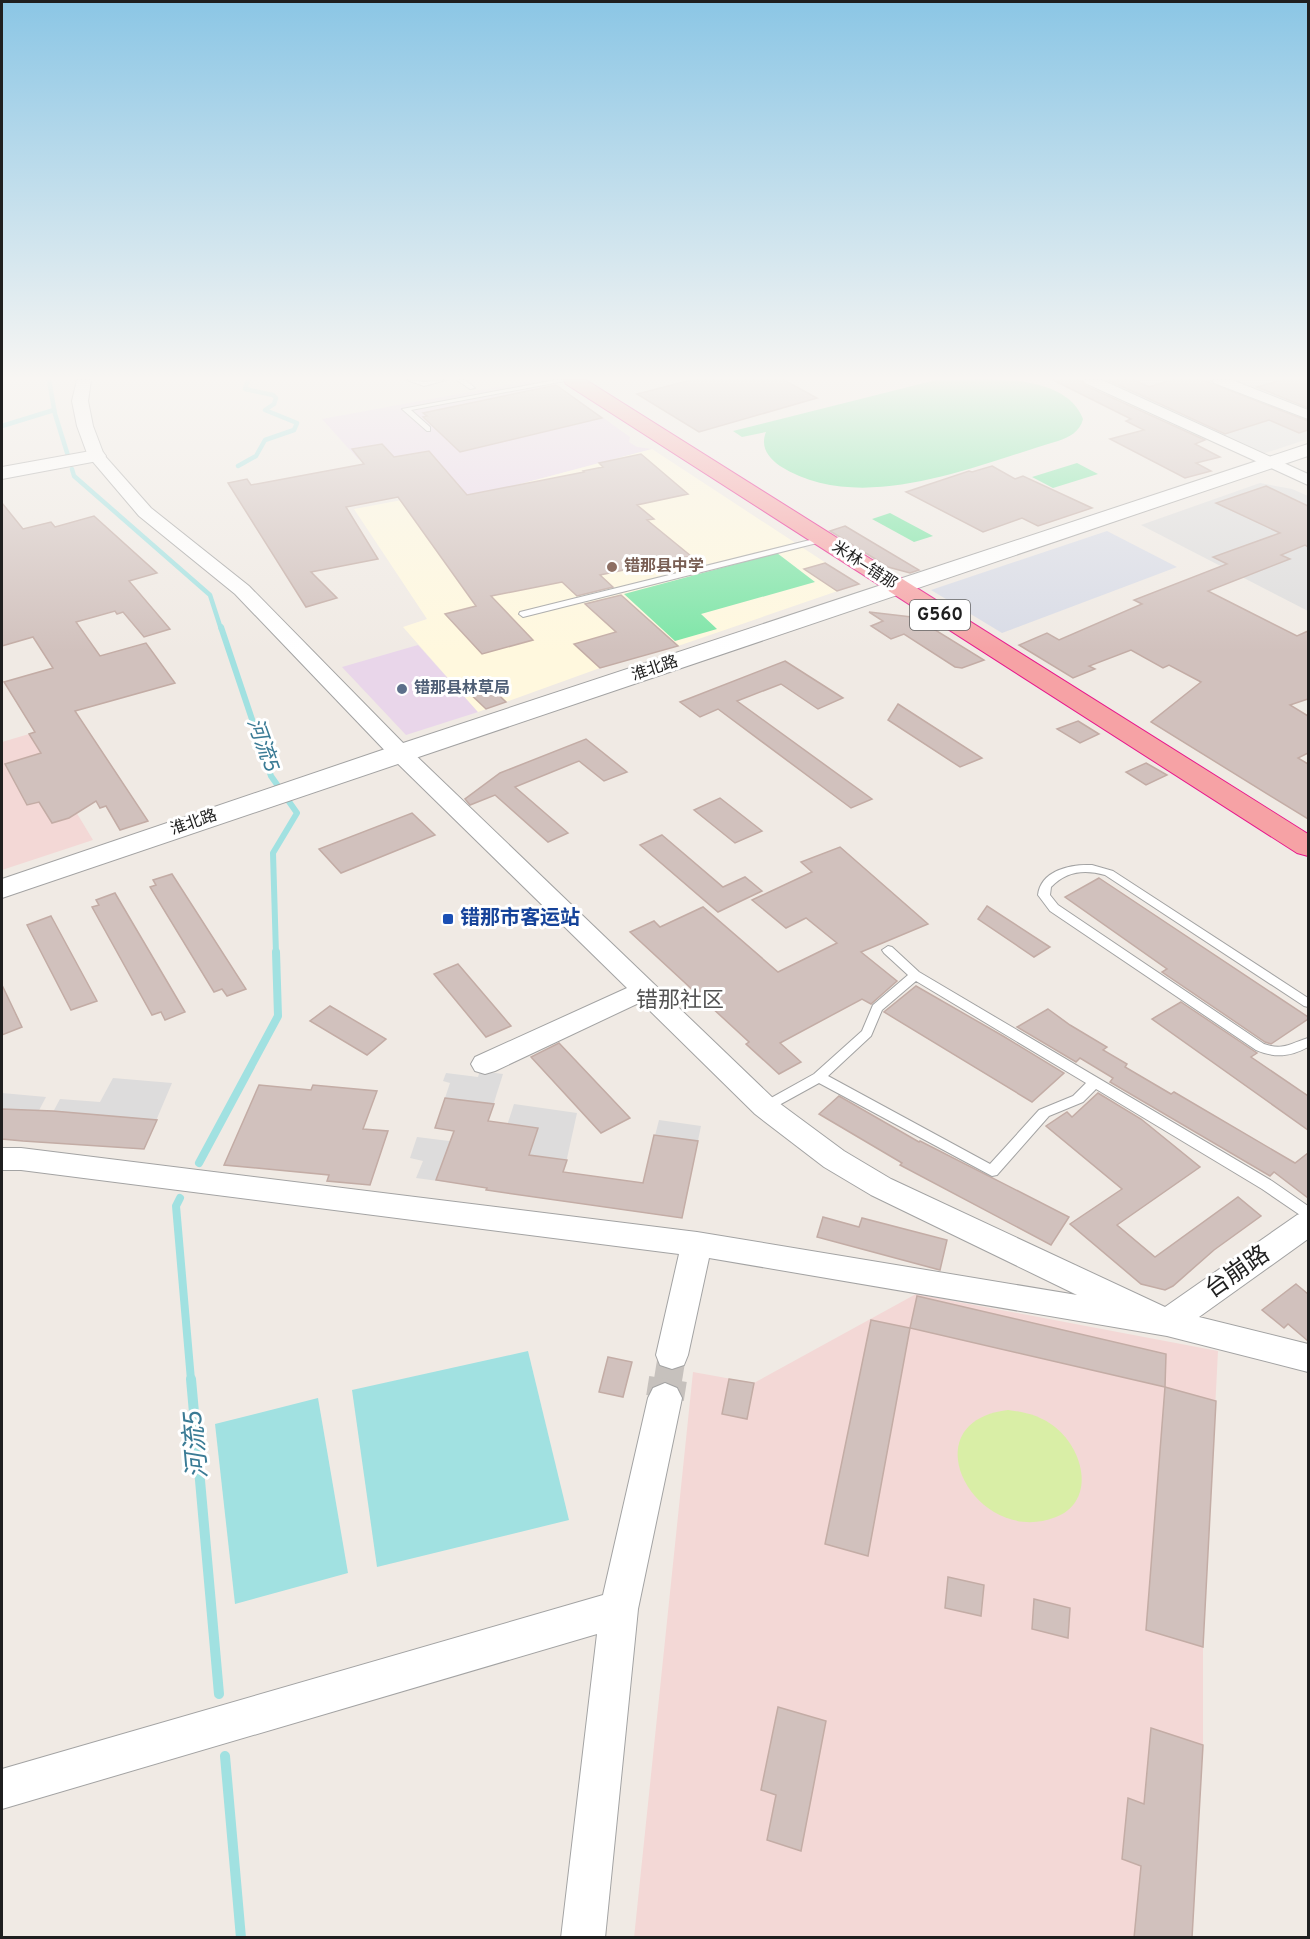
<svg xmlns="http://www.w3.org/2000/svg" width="1310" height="1939" viewBox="0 0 1310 1939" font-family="Overpass,'Noto Sans SC',sans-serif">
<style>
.residential{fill:#dddcdc}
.industrial{fill:#e9d6ea}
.education{fill:#fff8de}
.military{fill:#f3d8d6}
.grass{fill:#d9eea6}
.pitch{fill:#7ce5a6}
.plaza{fill:#d8dbe6}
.water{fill:#a1e1e1}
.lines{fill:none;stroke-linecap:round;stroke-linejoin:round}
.stream-far3{stroke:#a1e1e1;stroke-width:4.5}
.stream-far2{stroke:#a1e1e1;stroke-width:6}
.stream-far1{stroke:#a1e1e1;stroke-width:8}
.stream{stroke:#a1e1e1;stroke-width:10}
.building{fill:#d1c1bd;stroke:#c3aca5;stroke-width:1.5}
.minor-tunnel-far1{stroke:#c6c1bd;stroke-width:28;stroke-dasharray:28 14;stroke-linecap:butt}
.minor-tunnel{stroke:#c6c1bd;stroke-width:38;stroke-dasharray:38 19;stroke-linecap:butt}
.service-casing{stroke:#a3a3a3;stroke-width:2}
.minor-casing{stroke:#a3a3a3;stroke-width:2}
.tertiary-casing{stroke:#a3a3a3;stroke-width:2}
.trunk-casing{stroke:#e8178c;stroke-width:2}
.service{fill:#fff;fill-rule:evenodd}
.minor{fill:#fff;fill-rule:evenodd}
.tertiary{fill:#fff;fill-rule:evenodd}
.trunk{fill:#f6a2a5;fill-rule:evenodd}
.education-dot{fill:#8d6e63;stroke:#fff;stroke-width:2}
.service-dot{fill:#5c6f8a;stroke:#fff;stroke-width:2}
.transit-dot{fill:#1a4fb4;stroke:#fff;stroke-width:2}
.labels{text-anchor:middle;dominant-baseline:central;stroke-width:6;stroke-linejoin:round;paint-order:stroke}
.far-street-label{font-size:16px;fill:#1f1f1f;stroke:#fff}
.far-education-label{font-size:16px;font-weight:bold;fill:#785e54;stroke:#fff;text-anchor:start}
.far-service-label{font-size:16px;font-weight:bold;fill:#4e5e75;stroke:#fff;text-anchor:start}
.shield{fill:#fff;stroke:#626262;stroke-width:1.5}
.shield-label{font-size:18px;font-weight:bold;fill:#1f1f1f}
.transit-label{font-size:20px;font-weight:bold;fill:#164399;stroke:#fff;text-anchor:start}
.water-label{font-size:21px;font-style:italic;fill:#3a7b95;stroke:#fff}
.quarter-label{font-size:22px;fill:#525252;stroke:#fff}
.near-street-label{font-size:24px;fill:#1f1f1f;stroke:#fff}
.near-water-label{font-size:26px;font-style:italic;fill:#3a7b95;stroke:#fff}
</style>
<rect width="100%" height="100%" fill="#f0eae4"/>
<g class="residential">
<polygon points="1103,380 1308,380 1308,439 1262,454"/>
<polygon points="1260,483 1292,489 1308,496 1308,611 1141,525"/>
<polygon points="480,1071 503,1074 484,1134 435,1128 450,1083 443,1081 446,1073 478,1077"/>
<polygon points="113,1078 172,1083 144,1149 38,1140 60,1099 100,1102"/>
<polygon points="2,1093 46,1097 23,1141 2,1139"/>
<polygon points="514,1104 577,1113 564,1172 643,1183 659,1120 701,1126 682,1218 486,1190"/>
<polygon points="417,1137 481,1145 468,1185 416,1178 423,1161 410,1158"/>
</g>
<g class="industrial">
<polygon points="535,380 550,380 630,437 629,442 637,447 652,449 509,487 430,504 423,496 400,500 366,458 358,459 322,419"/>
<polygon points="418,645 478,712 406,735 342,667"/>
</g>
<polygon class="education" points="652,449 858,584 678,646 600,668 478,712 403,627 427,619 354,509 423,496 431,504 509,487"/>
<g class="military">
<polygon points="29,734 93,840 2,870 2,742"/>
<polygon points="916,1294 1218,1351 1203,1647 1203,1745 1192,1937 634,1938 693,1372 754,1383"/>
</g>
<path class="grass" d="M 1008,1410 C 1025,1412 1041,1416 1055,1427 C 1083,1449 1097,1500 1056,1517 C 976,1549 907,1422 1008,1410 Z"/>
<g class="pitch">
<path d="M 936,380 C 978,380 1064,370 1083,419 C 1080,432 1069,437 1058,441 C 976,465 861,517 780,466 C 768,457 760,447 766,432 L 742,437 L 733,431 Z"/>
<polygon points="1077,463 1098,474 1053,488 1032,477"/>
<polygon points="890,513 933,536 914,542 872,519"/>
<polygon points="777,553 815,582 701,614 717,629 675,641 624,594"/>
</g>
<polygon class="plaza" points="1107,531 1177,567 1002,633 931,590"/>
<g class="water">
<polygon points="528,1351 569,1520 377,1567 352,1390"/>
<polygon points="318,1398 348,1573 235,1604 215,1424"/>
</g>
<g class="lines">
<g class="stream-far3">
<polyline points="49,380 55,414 69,459"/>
<polyline points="2,426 54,410"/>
<polyline points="238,466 256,456 265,440 294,430 297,423 265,410 274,404 276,398 273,395 245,389 248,380"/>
<polyline points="72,469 74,476 210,595 221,629"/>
</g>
<polyline class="stream-far2" points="221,627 271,776 297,813 273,853 276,954"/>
<g class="stream-far1">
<polyline points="199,1163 278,1016 276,952"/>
<polyline points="180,1198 176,1206 191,1380"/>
</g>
<g class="stream">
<polyline points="191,1379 219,1694"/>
<polyline points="225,1756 241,1938"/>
</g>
</g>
<g class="building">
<polygon points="691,380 784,380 817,398 699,432 637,394"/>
<polygon points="1053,380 1081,380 1084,385 1205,440 1195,444 1220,457 1196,463 1211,471 1185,478 1110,439 1144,430 1126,421 1131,419"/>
<polygon points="1108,380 1134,380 1149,387 1171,380 1203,380 1308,421 1308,430 1299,433 1269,420 1225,434"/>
<polygon points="1281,380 1308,380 1308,408 1257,387"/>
<polygon points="556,385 602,418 460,452 423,417 427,416 423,413"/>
<polygon points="382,444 394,457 429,451 467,495 584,472 583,471 603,467 599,463 641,454 688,494 637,505 654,519 647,520 691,556 600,575 613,587 577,596 562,582 491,596 533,640 482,654 445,614 476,606 398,497 346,507 378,559 311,572 337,598 306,607 228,483 247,479 251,485 364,464 352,449"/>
<polygon points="992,466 1015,479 1023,476 1092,508 1038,526 1022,518 983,532 906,492 969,471 972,472"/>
<polygon points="1266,486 1308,506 1308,547 1305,545 1281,555 1290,559 1208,591 1297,636 1308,631 1308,699 1290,705 1308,716 1308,753 1298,758 1308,764 1308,819 1151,722 1201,682 1169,665 1163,668 1131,650 1089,666 1095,669 1073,678 1019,645 1047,633 1059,640 1142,604 1134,600 1227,564 1213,557 1280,533 1216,503"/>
<polygon points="2,503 23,529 51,522 55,527 94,516 157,573 129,581 170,629 144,637 123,612 117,614 115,611 76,622 100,656 146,643 175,683 75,711 148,821 120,830 106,806 100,808 96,801 69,818 52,823 39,802 27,805 5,764 41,753 29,734 35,732 4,682 53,668 33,637 2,646"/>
<polygon points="845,526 919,570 910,573 888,567 830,531"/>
<polygon points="825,563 859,584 837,591 804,569"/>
<polygon points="621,595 678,646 600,668 574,644 616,632 585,604"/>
<polygon points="869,612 929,619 934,623 927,625 984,660 962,668 955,667 904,634 891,639 871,626 883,621"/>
<polygon points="785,661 843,698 818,709 781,684 737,701 872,799 851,808 718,709 700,717 680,702"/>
<polygon points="484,681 506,702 486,709 464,688"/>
<polygon points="898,704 982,758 960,767 888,720"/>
<polygon points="1078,721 1099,734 1080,743 1057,729"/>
<polygon points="586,739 627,772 604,781 579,761 515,787 568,833 548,842 495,795 470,805 465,799 500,773"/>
<polygon points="1146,763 1167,775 1146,785 1126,772"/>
<polygon points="720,798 762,831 735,843 694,810"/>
<polygon points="412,813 435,835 341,873 319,849"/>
<polygon points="662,835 723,887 745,877 762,891 718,912 640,845"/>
<polygon points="840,847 928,924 861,952 897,981 871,1004 862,999 780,1043 801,1062 779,1074 746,1044 749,1042 630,932 654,921 660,927 703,907 778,972 837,943 806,918 786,928 752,900 812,872 801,862"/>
<polygon points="172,874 246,989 227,996 222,989 214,992 150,887 156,885 153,880"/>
<polygon points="1099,878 1308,1017 1308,1019 1271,1044 1265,1042 1162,972 1167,969 1065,897"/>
<polygon points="115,893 122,905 185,1012 165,1020 161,1012 152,1015 92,907 99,905 96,900"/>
<polygon points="987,906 1050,947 1034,957 978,919"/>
<polygon points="51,916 97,1001 71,1010 27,925"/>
<polygon points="458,964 511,1026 486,1037 434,974"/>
<polygon points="2,985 22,1027 2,1035"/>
<polygon points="916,986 1003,1036 1064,1073 1032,1102 884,1012"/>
<polygon points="1181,1002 1257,1053 1251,1057 1308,1096 1308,1130 1152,1019"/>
<polygon points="330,1006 386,1039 367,1055 310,1021"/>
<polygon points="1048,1009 1070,1025 1107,1047 1103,1050 1127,1064 1125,1067 1171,1094 1174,1092 1295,1163 1308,1153 1308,1198 1274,1172 1270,1176 1110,1082 1113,1078 1080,1058 1076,1062 1017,1027"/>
<polygon points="559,1043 630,1118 601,1133 531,1057"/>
<polygon points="259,1085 311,1090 313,1085 377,1091 363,1129 388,1131 370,1185 327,1181 329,1175 224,1165"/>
<polygon points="1098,1093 1141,1119 1200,1167 1117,1225 1155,1257 1238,1197 1261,1216 1214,1250 1173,1286 1165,1290 1141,1284 1070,1224 1122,1189 1046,1126 1067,1112 1072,1117"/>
<polygon points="839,1096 919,1142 920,1141 1069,1217 1051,1245 900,1165 902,1163 819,1114"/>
<polygon points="445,1098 494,1104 488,1121 538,1128 529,1155 567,1160 563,1172 643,1183 654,1135 698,1141 682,1218 486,1190 487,1188 436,1180 454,1131 435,1128"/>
<polygon points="2,1109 53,1111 157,1120 144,1149 23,1141 2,1139"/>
<polygon points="823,1217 859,1227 862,1218 947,1240 940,1270 817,1237"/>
<polygon points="1296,1284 1308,1294 1308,1341 1288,1324 1284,1328 1262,1310"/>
<polygon points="917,1296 1166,1354 1165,1387 910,1328"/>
<polygon points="871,1320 910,1328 868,1556 825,1544"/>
<polygon points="608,1357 632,1362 623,1397 599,1392"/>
<polygon points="729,1379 754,1383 747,1419 722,1414"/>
<polygon points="1165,1387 1216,1401 1203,1647 1146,1630"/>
<polygon points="948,1577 984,1585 981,1616 945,1608"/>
<polygon points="1034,1599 1070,1608 1068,1638 1032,1629"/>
<polygon points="778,1707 826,1721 801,1851 767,1840 776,1795 761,1790"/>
<polygon points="1151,1728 1203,1745 1192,1938 1134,1938 1141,1866 1122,1859 1128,1798 1144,1804"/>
</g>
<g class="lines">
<polyline class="minor-tunnel-far1" points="668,1380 672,1355"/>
<polyline class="minor-tunnel" points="665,1398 668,1379"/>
<defs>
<g id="service">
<polygon points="407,380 424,382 446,380 424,386"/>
<polygon points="457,380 465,380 475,388 470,389"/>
<polygon points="555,380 570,380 411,410 430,427 430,431 427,431 402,409"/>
<polygon points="822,537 825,537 825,541 523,617 519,614 520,612"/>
<path d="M 1092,865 L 1113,871 L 1308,998 L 1308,1007 L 1304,1006 L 1105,875 C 1085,869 1066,871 1051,887 L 1050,895 L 1058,905 L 1264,1044 C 1283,1051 1291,1043 1308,1038 L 1308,1047 C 1290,1057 1275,1058 1256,1050 L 1050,911 L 1038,895 C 1041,870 1071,864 1092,865 Z"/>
<path d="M 888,946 L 892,947 L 919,972 L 1272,1181 L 1308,1206 L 1308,1218 L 1303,1217 L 1262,1189 L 1096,1089 L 1083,1102 L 1049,1116 L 997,1175 L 992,1176 L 819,1083 L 770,1110 L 760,1110 L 758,1107 L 760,1104 L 814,1074 L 862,1031 L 873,1005 L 908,975 L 884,953 L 882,950 ZM 916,981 L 1086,1083 L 1073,1096 L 1039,1110 L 990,1164 L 828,1076 L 871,1036 L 882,1010 Z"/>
</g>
<g id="minor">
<polygon points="77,380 91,380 88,401 93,426 104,455 151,508 249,586 408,748 775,1100 844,1151 891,1179 1165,1307 1297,1215 1308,1211 1308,1239 1199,1317 1308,1344 1308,1372 1167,1336 709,1258 688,1355 684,1365 672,1369 660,1365 656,1355 679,1254 21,1170 2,1170 2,1148 21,1148 697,1232 1077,1295 871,1195 824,1167 755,1114 641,1002 495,1071 485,1074 475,1071 471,1064 475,1057 627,988 392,758 235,594 139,516 88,456 77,426 72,401"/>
<polygon points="1083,380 1102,380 1308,474 1308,485 1085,383"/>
<polygon points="1212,380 1232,380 1308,410 1308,419 1214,383"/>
<polygon points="665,1383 677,1388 682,1398 638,1609 605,1938 561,1938 597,1634 2,1809 2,1769 603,1595 648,1398 653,1388"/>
</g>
<g id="tertiary">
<polygon points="1308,444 1308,456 2,898 2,879 391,747"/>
<polygon points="96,450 103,452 106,456 103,460 2,479 2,467"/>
</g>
<polygon id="trunk" points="564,380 586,380 1308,834 1308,856 1297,853 566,384"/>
</defs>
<use href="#service" class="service-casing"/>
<use href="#minor" class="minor-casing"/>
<use href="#tertiary" class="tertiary-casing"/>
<use href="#trunk" class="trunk-casing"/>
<use href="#service" class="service"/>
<use href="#minor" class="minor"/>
<use href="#tertiary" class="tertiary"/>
<use href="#trunk" class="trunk"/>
</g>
<linearGradient id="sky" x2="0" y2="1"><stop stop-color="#8bc6e5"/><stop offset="0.58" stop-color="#f8f6f3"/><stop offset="1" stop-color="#f8f6f3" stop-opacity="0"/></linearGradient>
<rect width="1310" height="652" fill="url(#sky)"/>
<circle class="education-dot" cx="612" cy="567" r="6"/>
<circle class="service-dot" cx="402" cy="689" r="6"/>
<rect class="transit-dot" x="442" y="913" width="12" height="12" rx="3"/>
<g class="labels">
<g class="far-street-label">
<text transform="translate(864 566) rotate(33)">米林—错那</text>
<text transform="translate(655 669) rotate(-18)">淮北路</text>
<text transform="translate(194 823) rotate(-19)">淮北路</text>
</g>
<g class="far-education-label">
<text x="624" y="567">错那县中学</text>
</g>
<g class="far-service-label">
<text x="414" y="689">错那县林草局</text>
</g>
<rect class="shield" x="910" y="600" width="60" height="30" rx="4.5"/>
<g class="shield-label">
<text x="940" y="615">G560</text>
</g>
<g class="transit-label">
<text x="460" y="919">错那市客运站</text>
</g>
<g class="water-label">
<text transform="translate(262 745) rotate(70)">河流5</text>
</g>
<g class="quarter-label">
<text x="680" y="1001">错那社区</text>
</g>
<g class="near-street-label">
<text transform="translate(1238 1273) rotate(-35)">台崩路</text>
</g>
<g class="near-water-label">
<text transform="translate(197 1445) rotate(-95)">河流5</text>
</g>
</g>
<rect width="1310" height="1939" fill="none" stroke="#1f1f1f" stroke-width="6"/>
</svg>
